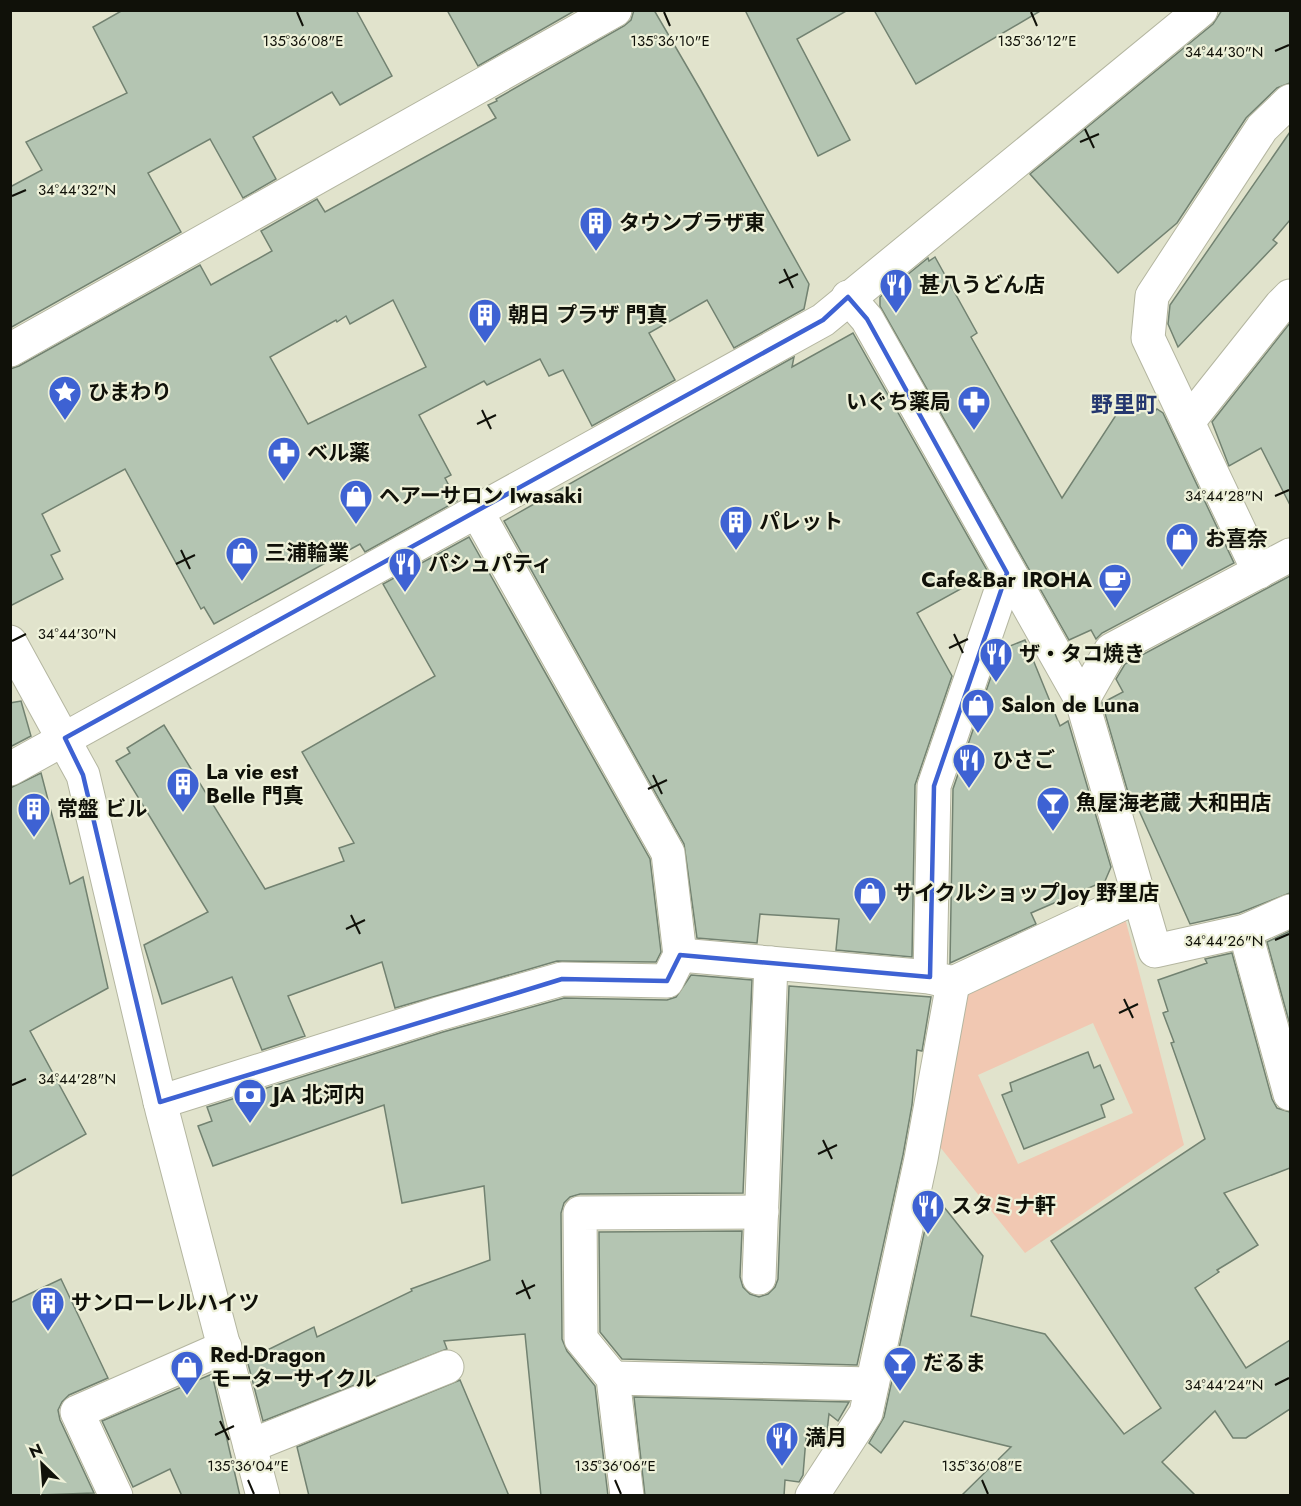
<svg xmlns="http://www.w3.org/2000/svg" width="1301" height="1506" viewBox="0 0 1301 1506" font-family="Jost,'Noto Sans JP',sans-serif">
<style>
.green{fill:#f1c8b2;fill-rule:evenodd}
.building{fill:#b4c5b2;stroke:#728271;stroke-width:1.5;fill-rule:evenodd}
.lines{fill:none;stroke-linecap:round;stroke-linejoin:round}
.street-casing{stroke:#b4b6a0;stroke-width:35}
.secondary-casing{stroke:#b4b6a0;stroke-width:35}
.street{stroke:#fff;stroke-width:33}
.secondary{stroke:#fff;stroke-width:33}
.marked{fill:none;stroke:#3e62d3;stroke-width:4.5;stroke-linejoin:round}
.ticks{fill:none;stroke:#101109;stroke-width:2}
.labels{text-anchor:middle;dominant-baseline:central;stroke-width:4.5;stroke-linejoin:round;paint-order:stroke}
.poi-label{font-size:21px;font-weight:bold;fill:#101109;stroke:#eef1d9;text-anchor:start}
.neighbourhood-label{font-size:22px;font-weight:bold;fill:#24376f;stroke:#eef1d9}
.ticks-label{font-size:15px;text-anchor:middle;fill:#101109;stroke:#eef1d9;stroke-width:4.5;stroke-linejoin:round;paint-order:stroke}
</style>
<rect width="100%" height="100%" fill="#e1e3cc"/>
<path class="green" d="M 1125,918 L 1184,1145 L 1025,1253 L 932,1137 L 957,1007 L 979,979 ZM 1093,1023 L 1133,1113 L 1018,1164 L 978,1075 Z"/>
<g class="building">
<polygon points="123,10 356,10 392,76 340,105 332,92 253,137 276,179 243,198 210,139 148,173 181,232 10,328 10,187 42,170 26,142 127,93 93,27"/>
<polygon points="447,10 576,10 478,66"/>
<path d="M 634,10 L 654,10 L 700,89 L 809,284 L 804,309 L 734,348 L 707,300 L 649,333 L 675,380 L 592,426 L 563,370 L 549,376 L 540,359 L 487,385 L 484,381 L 419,415 L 451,475 L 445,478 L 457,501 L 365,552 L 360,544 L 214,624 L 204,607 L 201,609 L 125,469 L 42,514 L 60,551 L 51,555 L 63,579 L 10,606 L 10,369 L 19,366 L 200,265 L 211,285 L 272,251 L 261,231 L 317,199 L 325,212 L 496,118 L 488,105 L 497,101 L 496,99 L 624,26 L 631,20 ZM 393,300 L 426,367 L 308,424 L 270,357 L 336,320 L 337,322 L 346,316 L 350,324 Z"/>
<polygon points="745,10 848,10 797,39 850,140 818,156"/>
<polygon points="874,10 1042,10 916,84"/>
<polygon points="1222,10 1290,10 1290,83 1277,88 1246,118 1177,223 1118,273 1030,174 1213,24"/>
<polygon points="1290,132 1290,220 1273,240 1277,243 1178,347 1168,324 1170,305"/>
<polygon points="935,257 977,333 971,337 1062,498 1131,392 1155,411 1157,409 1163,413 1234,563 1102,633 1096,639 1091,630 1069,640 880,306 880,297 928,258 929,261"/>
<polygon points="1290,323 1290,505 1261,448 1229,466 1212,422"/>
<polygon points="853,333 988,572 986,575 917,613 952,676 915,785 912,957 836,950 839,919 760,914 757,943 697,938 684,844 504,521 794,357 792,367"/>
<polygon points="469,537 650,859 661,952 656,962 557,961 395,1008 382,962 288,996 305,1036 262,1050 232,977 162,1004 144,945 208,912 116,761 130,753 127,748 164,725 265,889 344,861 339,848 354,843 302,752 435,676 383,584"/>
<polygon points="1290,576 1290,893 1239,913 1190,924 1137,806 1134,813 1102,703 1123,692 1116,679 1125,664"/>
<polygon points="1025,640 1060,726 1068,721 1111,867 1105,881 1031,913 1036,924 950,963 953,789 1000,650"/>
<polygon points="21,701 31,736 10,747 10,703"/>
<polygon points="41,773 70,884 83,877 108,988 30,1031 86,1134 10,1177 10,788"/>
<polygon points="1290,931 1290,1025 1267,942"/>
<polygon points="1232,953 1272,1099 1277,1108 1290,1112 1290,1168 1224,1193 1258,1245 1217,1270 1219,1272 1195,1288 1246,1368 1290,1340 1290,1409 1246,1438 1233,1438 1215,1411 1162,1462 1196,1496 961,1496 1011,1447 904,1421 881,1453 869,1443 884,1417 932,1197 936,1197 983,1256 971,1316 1045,1334 1124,1434 1161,1408 1051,1241 1205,1139 1171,1043 1174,1042 1163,1013 1168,1011 1158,980 1207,963 1205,959"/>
<polygon points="691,975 752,980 743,1193 580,1194 570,1197 564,1203 561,1213 562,1339 567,1351 595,1386 608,1496 541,1496 525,1334 444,1341 447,1349 263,1421 247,1360 314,1327 317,1337 412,1291 411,1289 490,1260 484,1186 402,1203 384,1105 213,1166 198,1126 212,1121 207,1107 443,1032 564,998 667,1000 676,997"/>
<polygon points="789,986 931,997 922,1051 917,1050 912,1105 903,1155 857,1365 622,1359 600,1332 599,1232 742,1231 740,1277 743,1287 750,1294 759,1297 768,1294 775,1287 778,1279"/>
<polygon points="1088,1052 1094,1068 1100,1065 1114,1099 1101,1105 1105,1117 1024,1149 1002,1095 1012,1091 1010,1083"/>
<polygon points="61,1279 108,1378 69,1395 62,1402 58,1410 60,1420 94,1493 10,1496 10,1303"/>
<polygon points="212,1374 240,1496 182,1496 170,1469 133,1487 102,1421"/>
<polygon points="460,1380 509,1496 309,1496 297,1447"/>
<polygon points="634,1397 849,1402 838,1421 829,1414 826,1440 806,1438 803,1475 799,1482 785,1480 784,1496 645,1496"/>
</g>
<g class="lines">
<defs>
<g id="street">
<polyline points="848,297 867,319 1082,701"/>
<polyline points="10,350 615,10"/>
<polyline points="1188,422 1281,305 1290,296"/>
<polyline points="1290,555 1111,650 1082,701 1155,951 1245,931 1290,911"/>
<polyline points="1259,572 1148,338 1152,296 1262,128 1290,101"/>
<polyline points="10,769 823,320 1201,10"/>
<polyline points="1245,931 1290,1094"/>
<polyline points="680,955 930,977"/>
<polyline points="953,983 1139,896"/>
<polyline points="160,1102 438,1014 562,979 667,981 680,955 668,853 476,510"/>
<polyline points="759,1278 771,963"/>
<polyline points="613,1378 872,1384"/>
<polyline points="250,1446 447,1367"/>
<polyline points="116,1496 77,1412 225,1347"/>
<polyline points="627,1496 613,1378 581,1339 580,1213 762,1212"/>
<polyline points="812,1496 866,1413 921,1159 953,983 930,977 934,786 1007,573"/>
</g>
<polyline id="secondary" points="10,642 83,775 162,1110 263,1496"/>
</defs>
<use href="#street" class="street-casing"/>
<use href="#secondary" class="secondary-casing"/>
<use href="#street" class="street"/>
<use href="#secondary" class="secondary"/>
</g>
<path class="marked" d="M 848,297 L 867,319 L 1007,573 L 934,786 L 930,977 L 680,955 L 667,981 L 562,979 L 160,1102 L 83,775 L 65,738 L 823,320 Z"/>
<path class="ticks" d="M 297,12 L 303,26M 664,12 L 670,26M 1031,12 L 1037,26M 1275,51 L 1289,45M 1085,129 L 1094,148M 1080,142 L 1099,134M 12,196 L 26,190M 784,269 L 793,288M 779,283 L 798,274M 482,410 L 491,429M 477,424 L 496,415M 1275,496 L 1289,490M 181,550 L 190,569M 176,564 L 195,555M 954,634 L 963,653M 12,641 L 26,634M 949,648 L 968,639M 653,775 L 662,794M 648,789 L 667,780M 351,915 L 360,934M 346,929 L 365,920M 1275,940 L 1289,934M 1124,999 L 1133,1018M 1119,1013 L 1138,1004M 12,1085 L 26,1079M 823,1140 L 832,1159M 818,1154 L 837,1145M 522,1280 L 530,1299M 516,1294 L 535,1285M 1275,1385 L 1289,1378M 220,1421 L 229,1440M 215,1435 L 234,1426M 248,1480 L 254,1494M 615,1480 L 621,1494M 982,1480 L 988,1494"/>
<defs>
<symbol id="building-pin" viewBox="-11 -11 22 30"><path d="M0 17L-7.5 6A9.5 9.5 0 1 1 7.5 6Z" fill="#3e62d3" stroke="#eef1d9"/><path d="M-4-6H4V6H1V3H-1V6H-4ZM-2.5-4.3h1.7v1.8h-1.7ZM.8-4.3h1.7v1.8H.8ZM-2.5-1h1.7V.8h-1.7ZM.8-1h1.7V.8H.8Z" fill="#fff"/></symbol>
<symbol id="restaurant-pin" viewBox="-11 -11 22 30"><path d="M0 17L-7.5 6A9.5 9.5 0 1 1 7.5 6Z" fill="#3e62d3" stroke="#eef1d9"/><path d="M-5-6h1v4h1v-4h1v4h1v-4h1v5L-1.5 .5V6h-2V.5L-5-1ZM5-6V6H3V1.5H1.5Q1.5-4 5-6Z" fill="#fff"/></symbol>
<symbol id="sight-pin" viewBox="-11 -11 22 30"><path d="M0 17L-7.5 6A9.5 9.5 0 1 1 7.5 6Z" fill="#3e62d3" stroke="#eef1d9"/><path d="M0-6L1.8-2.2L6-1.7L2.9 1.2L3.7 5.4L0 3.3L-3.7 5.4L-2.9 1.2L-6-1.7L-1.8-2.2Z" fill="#fff"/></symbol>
<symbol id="pharmacy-pin" viewBox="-11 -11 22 30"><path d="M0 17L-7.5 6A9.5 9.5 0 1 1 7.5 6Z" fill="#3e62d3" stroke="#eef1d9"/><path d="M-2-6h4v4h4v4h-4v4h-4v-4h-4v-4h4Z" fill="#fff"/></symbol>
<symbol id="shop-pin" viewBox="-11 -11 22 30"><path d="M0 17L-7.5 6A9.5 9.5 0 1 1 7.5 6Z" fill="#3e62d3" stroke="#eef1d9"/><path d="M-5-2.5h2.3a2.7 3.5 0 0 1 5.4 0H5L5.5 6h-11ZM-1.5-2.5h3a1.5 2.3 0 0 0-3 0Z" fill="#fff"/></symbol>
<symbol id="cafe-pin" viewBox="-11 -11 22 30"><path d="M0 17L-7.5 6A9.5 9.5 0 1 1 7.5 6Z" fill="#3e62d3" stroke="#eef1d9"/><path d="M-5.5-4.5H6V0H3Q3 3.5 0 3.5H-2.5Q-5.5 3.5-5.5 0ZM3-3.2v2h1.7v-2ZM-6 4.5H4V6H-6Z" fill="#fff"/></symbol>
<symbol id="bar-pin" viewBox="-11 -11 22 30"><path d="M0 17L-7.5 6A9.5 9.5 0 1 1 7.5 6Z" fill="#3e62d3" stroke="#eef1d9"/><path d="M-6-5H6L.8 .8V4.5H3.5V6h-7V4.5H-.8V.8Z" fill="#fff"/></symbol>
<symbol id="bank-pin" viewBox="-11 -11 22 30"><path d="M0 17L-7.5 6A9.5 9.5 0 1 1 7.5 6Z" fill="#3e62d3" stroke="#eef1d9"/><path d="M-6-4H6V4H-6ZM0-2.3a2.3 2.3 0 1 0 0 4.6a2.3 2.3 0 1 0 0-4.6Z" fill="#fff"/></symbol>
</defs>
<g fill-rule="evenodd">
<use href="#building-pin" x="577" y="204" width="38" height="52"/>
<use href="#restaurant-pin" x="877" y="266" width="38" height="52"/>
<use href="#building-pin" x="466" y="296" width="38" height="52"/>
<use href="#sight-pin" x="46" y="373" width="38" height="52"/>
<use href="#pharmacy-pin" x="955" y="383" width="38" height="52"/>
<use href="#pharmacy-pin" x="265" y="434" width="38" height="52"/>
<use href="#shop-pin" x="337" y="477" width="38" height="52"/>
<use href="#building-pin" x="717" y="503" width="38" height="52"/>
<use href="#shop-pin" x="1163" y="520" width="38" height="52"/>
<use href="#shop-pin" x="223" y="534" width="38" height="52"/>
<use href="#restaurant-pin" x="386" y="545" width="38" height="52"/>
<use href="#cafe-pin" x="1096" y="561" width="38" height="52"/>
<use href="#restaurant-pin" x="977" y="635" width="38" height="52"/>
<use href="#shop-pin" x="959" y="686" width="38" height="52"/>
<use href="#restaurant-pin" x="950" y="741" width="38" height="52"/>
<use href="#building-pin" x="164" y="765" width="38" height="52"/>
<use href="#bar-pin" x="1034" y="784" width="38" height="52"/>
<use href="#building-pin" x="15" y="790" width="38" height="52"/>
<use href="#shop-pin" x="851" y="874" width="38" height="52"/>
<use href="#bank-pin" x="231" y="1076" width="38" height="52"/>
<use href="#restaurant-pin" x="909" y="1187" width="38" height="52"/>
<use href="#building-pin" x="29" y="1284" width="38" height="52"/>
<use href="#bar-pin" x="881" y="1344" width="38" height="52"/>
<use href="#shop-pin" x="168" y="1348" width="38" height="52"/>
<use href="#restaurant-pin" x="763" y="1419" width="38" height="52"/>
</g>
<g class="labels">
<g class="poi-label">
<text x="619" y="223">タウンプラザ東</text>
<text x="919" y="285">甚八うどん店</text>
<text x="508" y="315">朝日 プラザ 門真</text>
<text x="88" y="392">ひまわり</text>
<text x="951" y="402" text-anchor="end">いぐち薬局</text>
<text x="307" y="453">ベル薬</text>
<text x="379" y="496">ヘアーサロン Iwasaki</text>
<text x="759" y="522">パレット</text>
<text x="1205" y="539">お喜奈</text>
<text x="265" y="553">三浦輪業</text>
<text x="428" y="564">パシュパティ</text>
<text x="1092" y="580" text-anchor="end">Cafe&amp;Bar IROHA</text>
<text x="1019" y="654">ザ・タコ焼き</text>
<text x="1001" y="705">Salon de Luna</text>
<text x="992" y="760">ひさご</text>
<text x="206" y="772">La vie est<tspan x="206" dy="24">Belle 門真</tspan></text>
<text x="1076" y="803">魚屋海老蔵 大和田店</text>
<text x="57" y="809">常盤 ビル</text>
<text x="893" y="893">サイクルショップJoy 野里店</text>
<text x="273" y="1095">JA 北河内</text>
<text x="951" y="1206">スタミナ軒</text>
<text x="71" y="1303">サンローレルハイツ</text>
<text x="210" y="1355">Red-Dragon<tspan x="210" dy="24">モーターサイクル</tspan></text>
<text x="923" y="1363">だるま</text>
<text x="805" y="1438">満月</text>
</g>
<g class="neighbourhood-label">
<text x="1124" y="404">野里町</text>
</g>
</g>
<g class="ticks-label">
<text x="1037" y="46">135°36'12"E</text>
<text x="303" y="46">135°36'08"E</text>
<text x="670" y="46">135°36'10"E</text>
<text x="1224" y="57">34°44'30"N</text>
<text x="77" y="195">34°44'32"N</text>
<text x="1224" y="501">34°44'28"N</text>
<text x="77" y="639">34°44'30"N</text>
<text x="1224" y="946">34°44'26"N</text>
<text x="77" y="1084">34°44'28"N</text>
<text x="1224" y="1390">34°44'24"N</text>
<text x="248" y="1471">135°36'04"E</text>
<text x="615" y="1471">135°36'06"E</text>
<text x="982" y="1471">135°36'08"E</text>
</g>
<rect width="1301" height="1506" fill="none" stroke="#101109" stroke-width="24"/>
<g transform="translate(42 1464) rotate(335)" stroke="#eef1d9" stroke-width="4.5" paint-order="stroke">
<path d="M0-4.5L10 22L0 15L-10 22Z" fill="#101109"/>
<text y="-9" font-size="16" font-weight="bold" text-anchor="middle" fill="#101109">N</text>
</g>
</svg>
